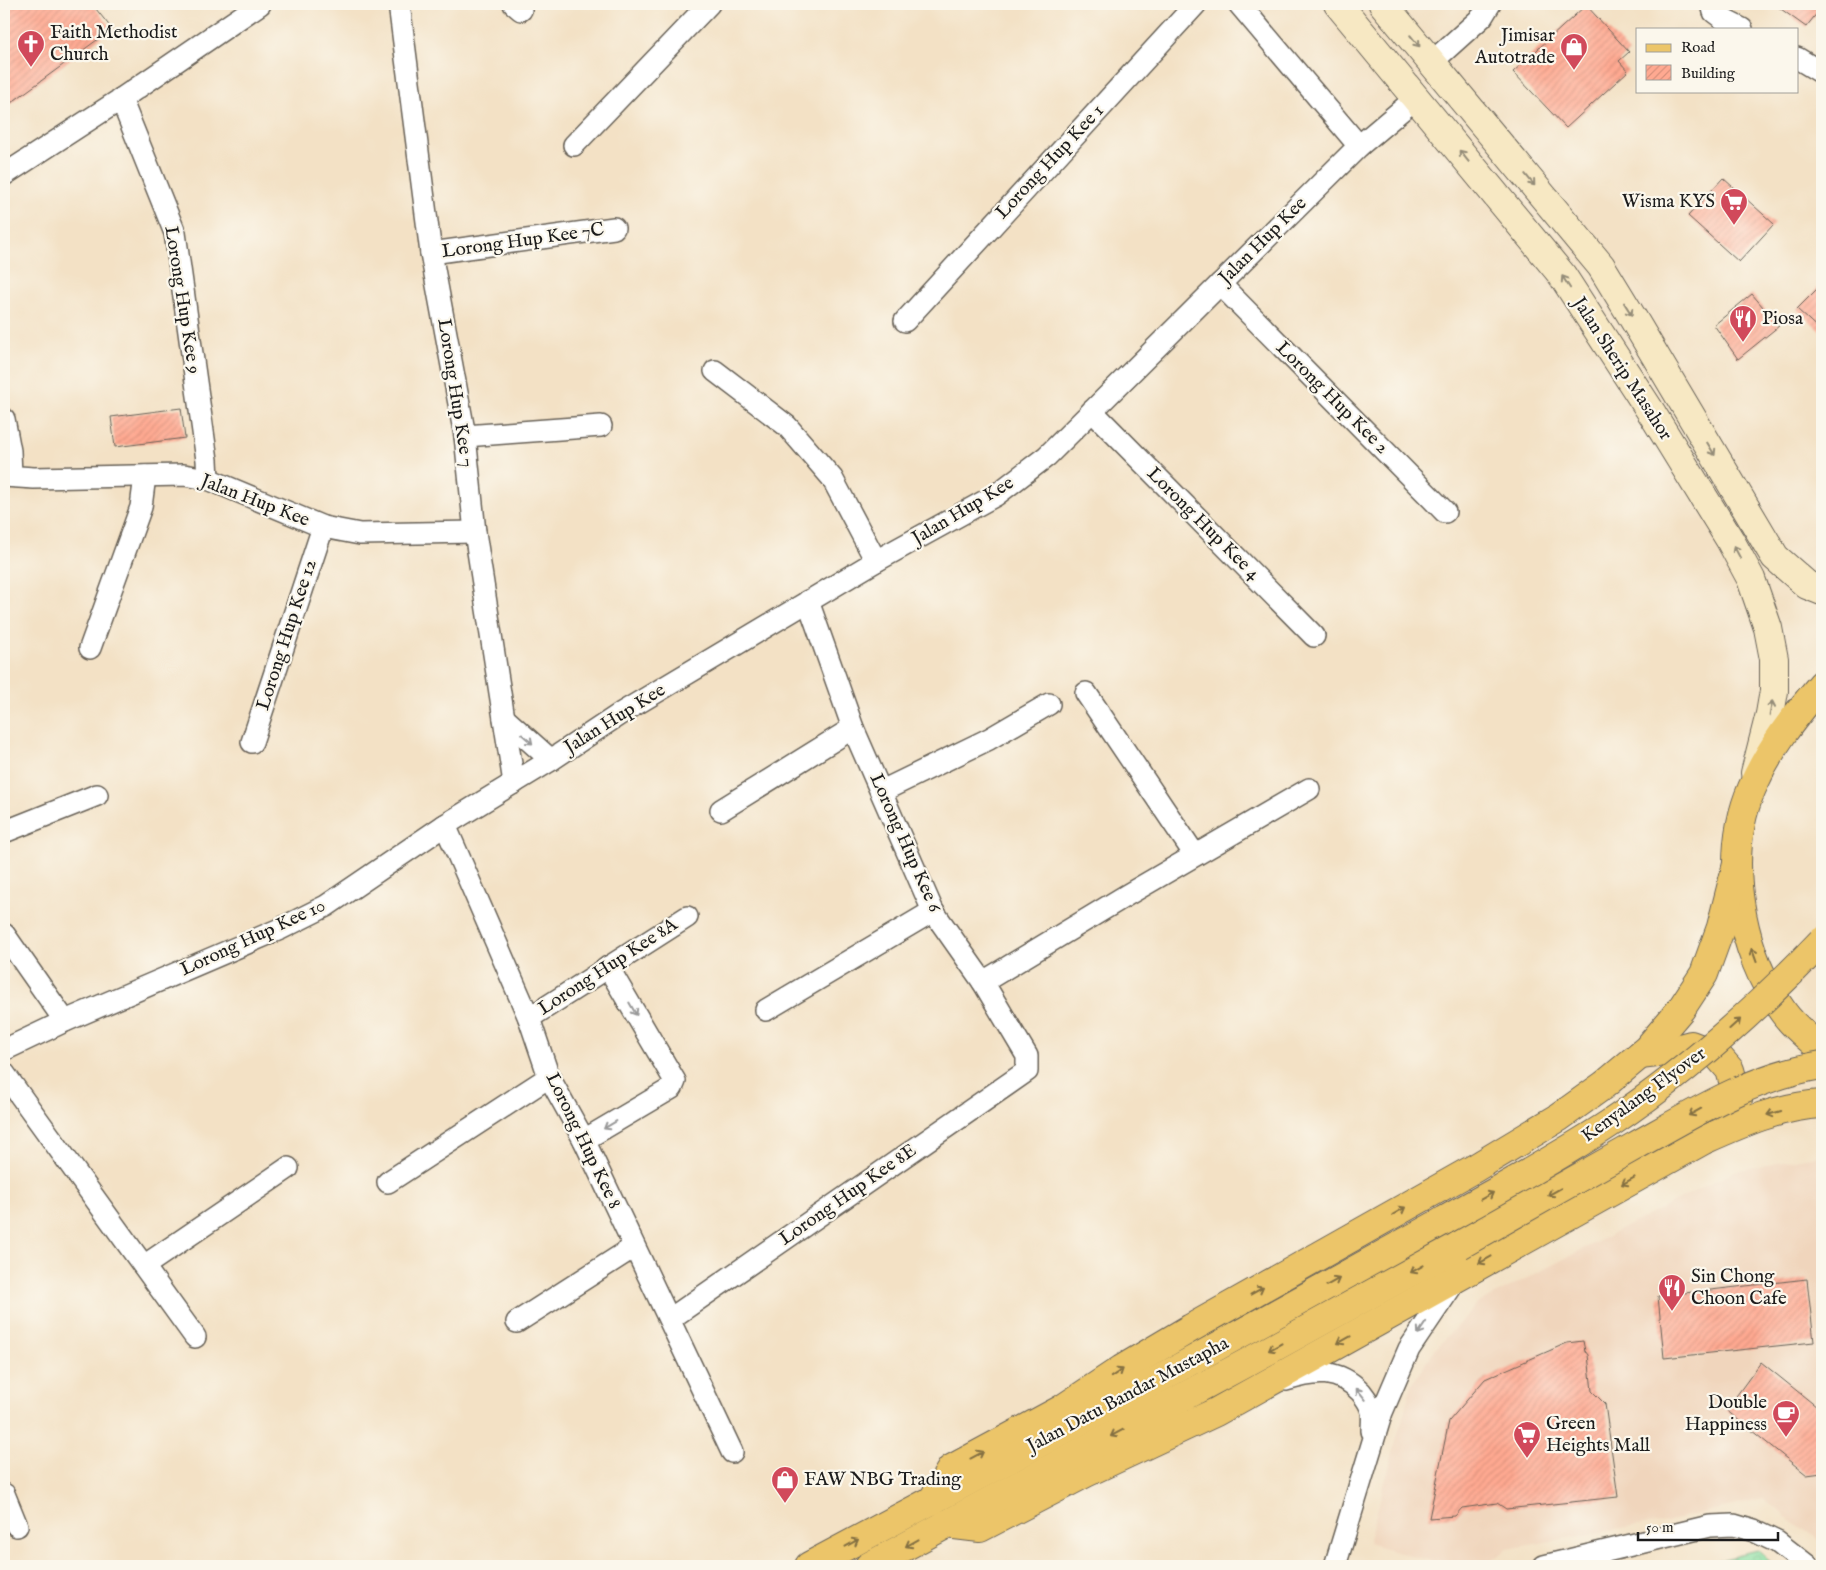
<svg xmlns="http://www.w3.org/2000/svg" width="1826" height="1570" viewBox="0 0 1826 1570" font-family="'IM FELL English',serif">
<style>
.built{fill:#f0d5bc}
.park{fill:url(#park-crowns);stroke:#527e5f}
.building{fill:url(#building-hatch)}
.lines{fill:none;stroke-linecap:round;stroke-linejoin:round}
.minor-casing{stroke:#676157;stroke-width:24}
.secondary-casing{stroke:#676157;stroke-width:30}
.primary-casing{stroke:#676157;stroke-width:30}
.trunk-casing{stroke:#676157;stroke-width:30}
.minor{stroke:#fff;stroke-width:21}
.secondary{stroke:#f7e8c3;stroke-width:28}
.primary{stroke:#ecc569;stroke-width:28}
.trunk{stroke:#ecc569;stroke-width:28}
.trunk-bridge-casing{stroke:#676157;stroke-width:30;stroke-linecap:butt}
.trunk-bridge{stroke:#ecc569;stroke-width:28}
.oneway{stroke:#948c78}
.oneway2{stroke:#999}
.oneway3{stroke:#847042}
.labels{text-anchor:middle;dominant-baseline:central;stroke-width:4.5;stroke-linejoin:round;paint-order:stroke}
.poi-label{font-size:19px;fill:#1c1c1c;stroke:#fbf7ec;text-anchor:start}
.street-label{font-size:19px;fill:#1c1c1c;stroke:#fbf7ec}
</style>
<defs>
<pattern id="park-crowns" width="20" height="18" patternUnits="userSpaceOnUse" patternTransform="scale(1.25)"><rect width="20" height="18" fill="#89dfa2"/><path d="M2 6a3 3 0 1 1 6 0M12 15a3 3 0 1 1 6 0" fill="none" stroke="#76bf8b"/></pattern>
<pattern id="building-hatch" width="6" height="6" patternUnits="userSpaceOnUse" patternTransform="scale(1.25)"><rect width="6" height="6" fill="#ffa991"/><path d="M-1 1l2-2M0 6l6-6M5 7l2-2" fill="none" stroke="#da917c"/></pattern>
</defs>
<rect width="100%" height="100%" fill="#fbf7ec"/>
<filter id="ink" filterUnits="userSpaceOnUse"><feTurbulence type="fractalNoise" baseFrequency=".02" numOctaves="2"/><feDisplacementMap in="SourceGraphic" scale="10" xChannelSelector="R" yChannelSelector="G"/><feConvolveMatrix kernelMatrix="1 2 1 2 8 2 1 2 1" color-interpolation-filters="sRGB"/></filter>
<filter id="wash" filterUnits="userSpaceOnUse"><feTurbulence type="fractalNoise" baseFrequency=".0096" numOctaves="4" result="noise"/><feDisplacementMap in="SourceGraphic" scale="20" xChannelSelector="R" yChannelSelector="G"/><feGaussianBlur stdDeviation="1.12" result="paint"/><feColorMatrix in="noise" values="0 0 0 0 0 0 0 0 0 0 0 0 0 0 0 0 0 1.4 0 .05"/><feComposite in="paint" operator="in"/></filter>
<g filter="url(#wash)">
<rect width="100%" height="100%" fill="#f3e1c5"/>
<polygon class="built" points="1822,1155 1822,1543 1763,1499 1656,1523 1506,1549 1489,1563 1473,1566 1449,1566 1368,1543 1412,1384 1432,1353 1477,1304 1734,1171"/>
<polygon class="park" points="1758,1551 1775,1566 1694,1566"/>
<g id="blocks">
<g class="building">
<polygon points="15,4 92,4 112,29 4,108 4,12"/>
<polygon points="1774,4 1822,4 1822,7 1806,27"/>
<polygon points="1586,5 1629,52 1619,61 1628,71 1566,128 1513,72"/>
<polygon points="1723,178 1774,224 1739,262 1688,216"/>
<polygon points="1822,284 1822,332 1797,309"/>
<polygon points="1752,294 1779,326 1738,359 1714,325"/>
<polygon points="181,408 185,438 115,447 111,417"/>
<polygon points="1807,1279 1814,1342 1664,1358 1658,1296"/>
<polygon points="1583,1341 1585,1351 1588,1355 1592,1391 1605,1404 1618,1497 1506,1509 1497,1503 1462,1508 1455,1516 1429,1518 1449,1421 1485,1379 1567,1343"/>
<polygon points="1761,1362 1822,1411 1822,1473 1807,1475 1726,1410"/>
</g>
</g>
</g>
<g filter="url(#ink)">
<use href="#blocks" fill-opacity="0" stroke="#676157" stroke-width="1"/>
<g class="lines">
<defs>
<g id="minor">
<polyline points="399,4 431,253 465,436 475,532 514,783"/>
<polyline points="514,4 521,10"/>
<polyline points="1239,4 1359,146"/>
<polyline points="1712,4 1714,12 1726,21 1742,29"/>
<polyline points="1797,58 1822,73"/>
<polyline points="1432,62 1482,17 1490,4"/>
<polyline points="121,99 175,233 207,460 208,479"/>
<polyline points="574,145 709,4"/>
<polyline points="4,175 121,99 260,4"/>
<polyline points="431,253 614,228"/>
<polyline points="1220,284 1445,512"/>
<polyline points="905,321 1196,4"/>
<polyline points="715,371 787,426 832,478 876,561"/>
<polyline points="1092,411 1314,636"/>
<polyline points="4,419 10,451 11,476"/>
<polyline points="465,436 601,426"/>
<polyline points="4,476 34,478 184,475 208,479 323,527 360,534 475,532"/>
<polyline points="90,648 141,507 145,476"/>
<polyline points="1086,693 1195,855"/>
<polyline points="504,718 551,760"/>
<polyline points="252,742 323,527"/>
<polyline points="882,791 989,739 1049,704"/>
<polyline points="721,810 853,728"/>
<polyline points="445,825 529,1018 549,1077 584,1140 732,1452"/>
<polyline points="4,832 97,795"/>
<polyline points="4,934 65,1021"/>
<polyline points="983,982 1127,895 1309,789"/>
<polyline points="766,1010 933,911"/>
<polyline points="529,1018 687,917"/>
<polyline points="4,1050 65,1021 280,929 326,906 445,825 551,760 623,712 876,561 996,495 1047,456 1359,146 1416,98"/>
<polyline points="4,1073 195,1337"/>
<polyline points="584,1140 672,1088 675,1081 608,967"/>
<polyline points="388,1182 549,1077"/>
<polyline points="144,1266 288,1168"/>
<polyline points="670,1319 1027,1071 1027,1056 983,982 933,911 853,728 808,601"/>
<polyline points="517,1322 634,1247"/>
<path d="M 1286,1380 C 1315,1371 1338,1368 1361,1392 C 1365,1397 1371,1406 1372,1412 C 1373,1418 1372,1425 1372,1431"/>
<polyline points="4,1494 17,1526"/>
<polyline points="1335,1566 1382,1412 1409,1349 1455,1281"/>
<polyline points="1544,1566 1710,1526 1734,1525 1754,1531 1777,1542 1808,1566"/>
</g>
<g id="secondary">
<polyline points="1338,4 1562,275 1653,415 1730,540 1751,579 1768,628 1774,659 1774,691 1770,714 1755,773"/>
<polyline points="1383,4 1601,266 1634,320 1775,557 1807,585 1822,591"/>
</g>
<g id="primary">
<path d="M 1822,684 C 1794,717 1770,747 1752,788 C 1722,857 1740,953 1784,1013 C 1794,1027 1809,1038 1822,1050"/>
<polyline points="1640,1055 1665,1052 1691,1045 1717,1055 1730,1070 1738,1099 1730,1113"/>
<polyline points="932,1501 951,1469 1062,1409 1122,1369 1191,1328 1475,1168 1558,1118 1604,1085 1647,1049 1681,1009 1704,974 1721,927 1737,864"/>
<path d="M 946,1524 L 980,1528 L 1086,1473 L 1216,1412 L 1704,1140 C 1742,1123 1780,1106 1822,1104"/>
</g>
<g id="trunk">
<polyline points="809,1566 1137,1391 1445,1220"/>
<polyline points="869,1566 1244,1364 1460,1245"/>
</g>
</defs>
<use href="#minor" class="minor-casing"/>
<use href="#secondary" class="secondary-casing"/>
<use href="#primary" class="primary-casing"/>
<use href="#trunk" class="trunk-casing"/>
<use href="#minor" class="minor"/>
<use href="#secondary" class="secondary"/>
<use href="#primary" class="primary"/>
<use href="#trunk" class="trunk"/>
<defs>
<g id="trunk-bridge">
<path d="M 1445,1220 C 1500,1189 1556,1159 1609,1124 C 1687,1072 1758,1008 1822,941"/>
<path d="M 1460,1245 C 1518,1212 1577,1179 1635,1146 C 1696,1112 1753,1076 1822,1065"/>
</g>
</defs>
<use href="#trunk-bridge" class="trunk-bridge-casing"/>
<use href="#trunk-bridge" class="trunk-bridge"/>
</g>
<defs><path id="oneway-shaft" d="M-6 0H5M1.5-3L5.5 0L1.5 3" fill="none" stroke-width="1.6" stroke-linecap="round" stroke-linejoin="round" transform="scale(1.25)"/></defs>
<g class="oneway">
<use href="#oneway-shaft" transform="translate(1415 41) rotate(50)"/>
<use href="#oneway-shaft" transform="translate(1464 156) rotate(-129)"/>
<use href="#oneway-shaft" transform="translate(1530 180) rotate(51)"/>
<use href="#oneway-shaft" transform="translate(1566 282) rotate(-123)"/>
<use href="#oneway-shaft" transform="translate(1628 309) rotate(58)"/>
<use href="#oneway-shaft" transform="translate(1711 449) rotate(59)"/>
<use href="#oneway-shaft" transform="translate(1737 552) rotate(-118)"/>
<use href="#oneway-shaft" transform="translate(1771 708) rotate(-80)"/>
</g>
<g class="oneway2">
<use href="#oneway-shaft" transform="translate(527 739) rotate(41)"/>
<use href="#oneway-shaft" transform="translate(633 1009) rotate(60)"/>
<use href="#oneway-shaft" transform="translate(610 1125) rotate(149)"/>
<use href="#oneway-shaft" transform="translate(1422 1328) rotate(124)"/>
<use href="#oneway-shaft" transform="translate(1361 1394) rotate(-129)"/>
</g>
<g class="oneway3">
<use href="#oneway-shaft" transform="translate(1754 955) rotate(-110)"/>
<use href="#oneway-shaft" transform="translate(1735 1024) rotate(-42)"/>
<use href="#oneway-shaft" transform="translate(1695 1112) rotate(151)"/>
<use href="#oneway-shaft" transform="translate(1774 1113) rotate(164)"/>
<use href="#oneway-shaft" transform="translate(1628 1181) rotate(151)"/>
<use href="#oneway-shaft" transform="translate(1554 1192) rotate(151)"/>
<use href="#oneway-shaft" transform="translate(1487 1196) rotate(-29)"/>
<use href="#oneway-shaft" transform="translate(1399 1211) rotate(-30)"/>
<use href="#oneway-shaft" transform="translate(1485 1260) rotate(151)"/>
<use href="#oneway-shaft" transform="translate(1417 1269) rotate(151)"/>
<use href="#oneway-shaft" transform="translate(1333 1282) rotate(-29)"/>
<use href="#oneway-shaft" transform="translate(1257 1291) rotate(-29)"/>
<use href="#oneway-shaft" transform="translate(1344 1340) rotate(151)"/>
<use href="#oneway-shaft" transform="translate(1275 1347) rotate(151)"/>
<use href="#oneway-shaft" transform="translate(1117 1373) rotate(-34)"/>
<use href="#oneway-shaft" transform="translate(1117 1433) rotate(152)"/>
<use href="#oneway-shaft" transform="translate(977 1455) rotate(-28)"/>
<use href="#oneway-shaft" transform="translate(852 1543) rotate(-29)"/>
<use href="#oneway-shaft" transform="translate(912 1543) rotate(151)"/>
</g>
</g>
<defs>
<symbol id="church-pin" viewBox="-11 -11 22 30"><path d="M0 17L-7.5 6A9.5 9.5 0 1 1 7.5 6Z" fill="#d1495b" stroke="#fbf7ec"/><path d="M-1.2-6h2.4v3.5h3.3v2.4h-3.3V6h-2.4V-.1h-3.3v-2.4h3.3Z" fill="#fff"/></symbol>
<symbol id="shop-pin" viewBox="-11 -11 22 30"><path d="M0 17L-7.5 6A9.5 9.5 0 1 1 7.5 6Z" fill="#d1495b" stroke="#fbf7ec"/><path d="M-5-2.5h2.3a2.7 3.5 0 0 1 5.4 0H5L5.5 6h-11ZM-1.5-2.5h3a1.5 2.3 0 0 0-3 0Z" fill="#fff"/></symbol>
<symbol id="supermarket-pin" viewBox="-11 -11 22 30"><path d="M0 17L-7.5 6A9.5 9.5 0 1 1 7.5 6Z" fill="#d1495b" stroke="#fbf7ec"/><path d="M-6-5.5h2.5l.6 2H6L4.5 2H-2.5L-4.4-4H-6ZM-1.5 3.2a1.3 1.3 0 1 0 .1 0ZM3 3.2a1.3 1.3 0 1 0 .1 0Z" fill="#fff"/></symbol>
<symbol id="restaurant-pin" viewBox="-11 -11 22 30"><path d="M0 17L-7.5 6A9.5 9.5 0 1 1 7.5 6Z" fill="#d1495b" stroke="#fbf7ec"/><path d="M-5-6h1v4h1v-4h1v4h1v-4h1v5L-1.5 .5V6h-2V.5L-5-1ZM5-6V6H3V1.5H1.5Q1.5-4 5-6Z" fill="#fff"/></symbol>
<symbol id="cafe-pin" viewBox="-11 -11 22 30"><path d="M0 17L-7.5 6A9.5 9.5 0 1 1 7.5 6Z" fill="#d1495b" stroke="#fbf7ec"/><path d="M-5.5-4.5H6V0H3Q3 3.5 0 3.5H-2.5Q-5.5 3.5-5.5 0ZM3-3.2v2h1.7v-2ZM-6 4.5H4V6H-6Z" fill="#fff"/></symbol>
</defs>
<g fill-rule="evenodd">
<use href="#church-pin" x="15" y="28" width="32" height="43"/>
<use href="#shop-pin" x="1558" y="31" width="32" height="43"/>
<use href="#supermarket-pin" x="1718" y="186" width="32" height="43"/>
<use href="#restaurant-pin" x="1727" y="303" width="32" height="43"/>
<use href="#restaurant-pin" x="1656" y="1272" width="32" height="43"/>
<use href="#cafe-pin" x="1770" y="1398" width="32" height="43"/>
<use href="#supermarket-pin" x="1511" y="1419" width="32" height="43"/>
<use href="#shop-pin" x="769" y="1464" width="32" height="43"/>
</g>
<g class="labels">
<g class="poi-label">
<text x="50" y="33">Faith Methodist<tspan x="50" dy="22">Church</tspan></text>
<text x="1555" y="36" text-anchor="end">Jimisar<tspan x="1555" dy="22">Autotrade</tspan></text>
<text x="1715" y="202" text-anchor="end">Wisma KYS</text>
<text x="1762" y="319">Piosa</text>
<text x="1691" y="1277">Sin Chong<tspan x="1691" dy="22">Choon Cafe</tspan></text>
<text x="1767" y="1403" text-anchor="end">Double<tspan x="1767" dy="22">Happiness</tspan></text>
<text x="1546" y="1424">Green<tspan x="1546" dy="22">Heights Mall</tspan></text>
<text x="804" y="1480">FAW NBG Trading</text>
</g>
<g class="street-label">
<text transform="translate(1050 162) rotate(-47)">Lorong Hup Kee 1</text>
<text transform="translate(523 241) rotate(-8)">Lorong Hup Kee 7C</text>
<text transform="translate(1263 241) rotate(-45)">Jalan Hup Kee</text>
<text transform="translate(182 300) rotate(81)">Lorong Hup Kee 9</text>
<text transform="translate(1622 369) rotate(57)">Jalan Sherip Masahor</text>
<text transform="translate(455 393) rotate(81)">Lorong Hup Kee 7</text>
<text transform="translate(1332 398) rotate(45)">Lorong Hup Kee 2</text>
<text transform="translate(255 501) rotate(21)">Jalan Hup Kee</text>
<text transform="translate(963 511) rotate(-31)">Jalan Hup Kee</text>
<text transform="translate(1203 524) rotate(45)">Lorong Hup Kee 4</text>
<text transform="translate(287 635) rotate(-72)">Lorong Hup Kee 12</text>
<text transform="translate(615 719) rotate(-32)">Jalan Hup Kee</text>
<text transform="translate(905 843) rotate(66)">Lorong Hup Kee 6</text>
<text transform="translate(253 938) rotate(-25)">Lorong Hup Kee 10</text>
<text transform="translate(608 967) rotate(-33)">Lorong Hup Kee 8A</text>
<text transform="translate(1644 1095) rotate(-36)">Kenyalang Flyover</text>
<text transform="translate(583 1141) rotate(64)">Lorong Hup Kee 8</text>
<text transform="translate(848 1195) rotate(-35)">Lorong Hup Kee 8E</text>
<text transform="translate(1128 1395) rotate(-28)">Jalan Datu Bandar Mustapha</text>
</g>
</g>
<rect width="1826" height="1570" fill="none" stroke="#fbf7ec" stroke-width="20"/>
<rect x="1636" y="28" width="162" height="65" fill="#fbf7ec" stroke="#a29f99"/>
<rect x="1646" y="44" width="25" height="8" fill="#ecc569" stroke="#a29f99"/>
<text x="1681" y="52" font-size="15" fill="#1c1c1c">Road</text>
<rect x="1646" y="65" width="25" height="15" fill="url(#building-hatch)" stroke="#a29f99"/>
<text x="1681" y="78" font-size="15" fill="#1c1c1c">Building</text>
<path d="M1638 1532v8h140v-8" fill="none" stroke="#1c1c1c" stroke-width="2.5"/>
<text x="1646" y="1532" font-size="15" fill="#1c1c1c" stroke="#fbf7ec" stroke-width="4" paint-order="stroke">50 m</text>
</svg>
